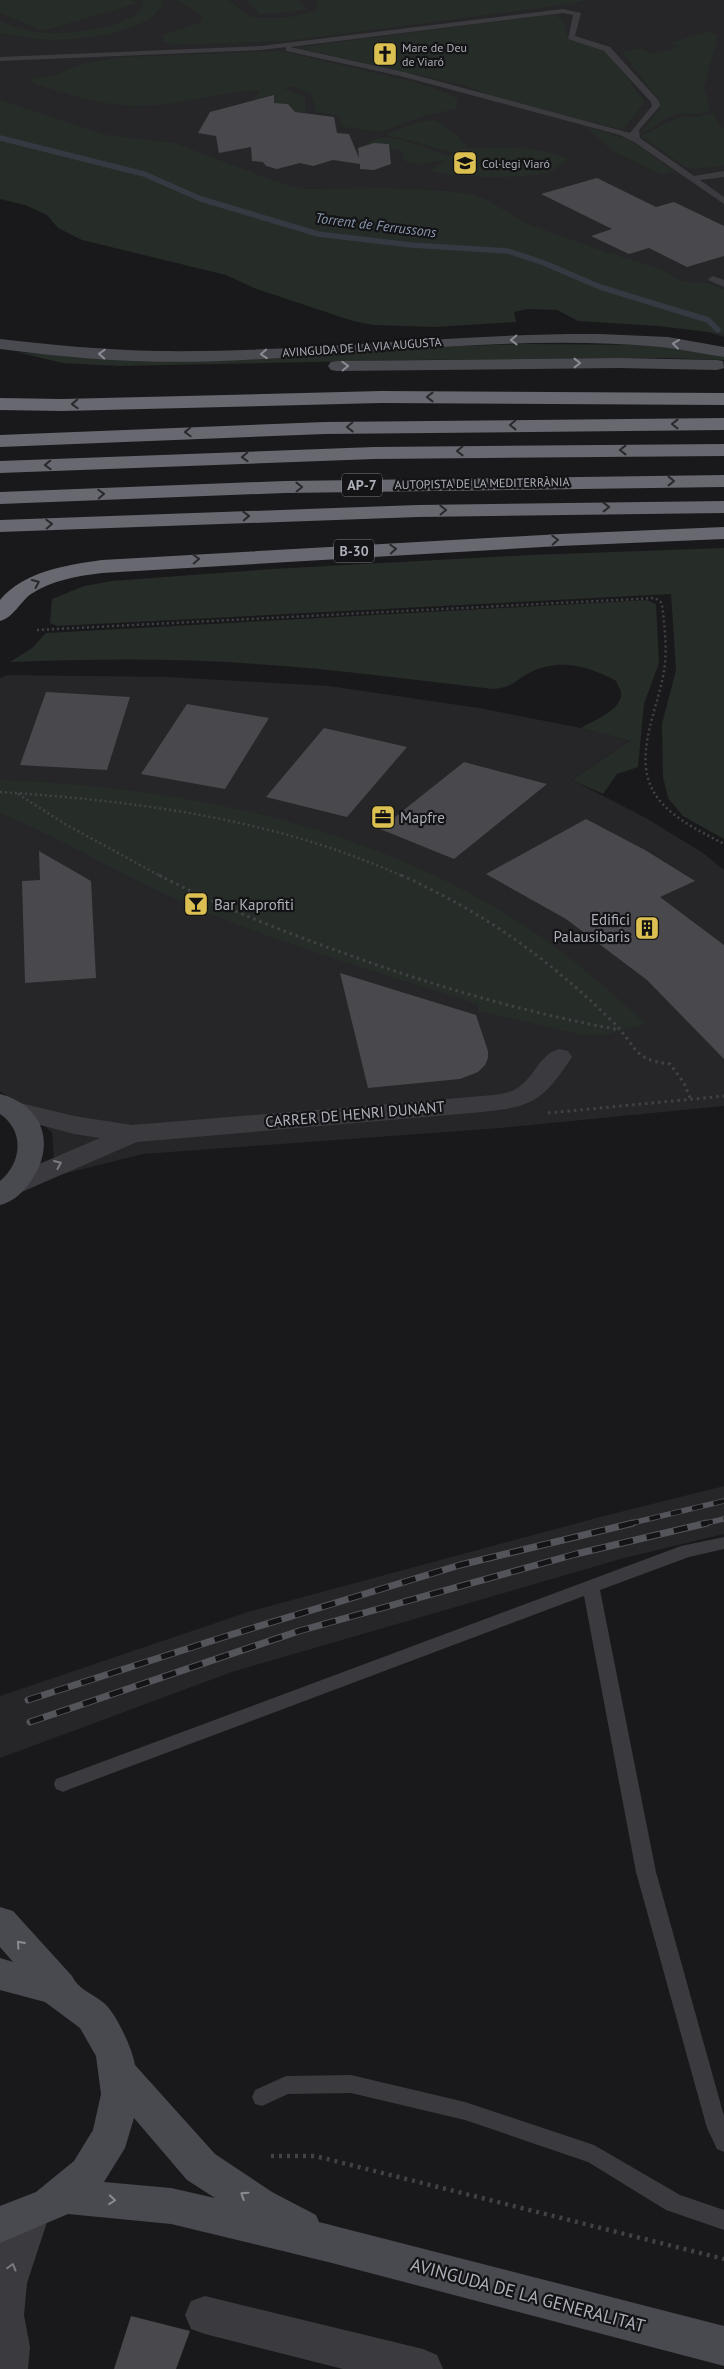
<svg xmlns="http://www.w3.org/2000/svg" width="724" height="2369" viewBox="0 0 724 2369" font-family="'PT Sans',sans-serif">
<style>
.built{fill:#262528}
.green{fill:#262c27}
.lines{fill:none;stroke-linecap:round;stroke-linejoin:round}
.stream{stroke:#353a42;stroke-width:5.5}
.building{fill:#49494d}
.path-far2{stroke:#414246;stroke-width:2.5;stroke-dasharray:2 3;stroke-linecap:butt}
.path-far1{stroke:#414246;stroke-width:3;stroke-dasharray:2.5 4;stroke-linecap:butt}
.path{stroke:#414246;stroke-width:4.5;stroke-dasharray:3 5;stroke-linecap:butt}
.lane{fill:#3b3b3f;fill-rule:evenodd}
.street{fill:#3b3b3f;fill-rule:evenodd}
.secondary{fill:#494a4f;fill-rule:evenodd}
.highway{fill:#676870;fill-rule:evenodd}
.rail-far1-casing{stroke:#54555a;stroke-width:5.5}
.rail-casing{stroke:#54555a;stroke-width:7}
.rail-far1{stroke:#141416;stroke-width:4;stroke-dasharray:11;stroke-linecap:butt}
.rail{stroke:#141416;stroke-width:5;stroke-dasharray:14;stroke-linecap:butt}
.oneway{stroke:#8a8c94}
.oneway2{stroke:#29292c}
.oneway3{stroke:#7a7b82}
.labels{text-anchor:middle;dominant-baseline:central;stroke-width:4.5;stroke-linejoin:round;paint-order:stroke}
.far-poi-label{font-size:12px;fill:#adafb9;stroke:#141416;text-anchor:start}
.far-street-label{font-size:12px;fill:#adafb9;stroke:#141416}
.far-water-label{font-size:14px;font-style:italic;fill:#8998af;stroke:#141416}
.shield{fill:#141416;stroke:#7f8088;stroke-width:1}
.shield-label{font-size:14px;font-weight:bold;fill:#adafb9}
.poi-label{font-size:15px;fill:#adafb9;stroke:#141416;text-anchor:start}
.street-label{font-size:15px;fill:#adafb9;stroke:#141416}
.near-street-label{font-size:18px;fill:#adafb9;stroke:#141416}
</style>
<rect width="100%" height="100%" fill="#19191b"/>
<g class="built">
<polygon points="0,0 724,0 724,337 334,217 0,104"/>
<polygon points="8,675 169,677 329,686 479,708 581,728 630,741 572,780 646,818 703,853 724,870 724,1106 500,1128 143,1154 55,1176 52,1132 0,1091 0,678"/>
<polygon points="724,1486 724,1534 624,1558 232,1672 0,1758 0,1696 251,1611 604,1516"/>
</g>
<g class="green">
<polygon points="0,0 131,0 139,3 43,31 0,13"/>
<path d="M 140,0 L 161,0 L 163,4 C 149,34 76,41 46,40 C 30,39 15,36 0,33 L 0,21 C 12,26 24,30 37,32 C 62,35 131,30 143,5 Z"/>
<polygon points="177,0 229,0 250,16 259,18 284,18 316,11 318,1 317,0 586,0 571,4 288,41 170,45 163,41 163,35 201,22 202,16"/>
<polygon points="246,0 298,0 308,10 260,15"/>
<polygon points="554,14 563,20 568,37 609,54 643,99 644,104 624,128 619,129 501,99 463,85 301,49 300,47"/>
<path d="M 709,31 L 718,36 L 704,87 L 710,110 C 699,116 690,113 679,114 C 664,116 654,130 640,133 L 660,108 L 660,102 L 622,52 L 640,48 L 654,54 L 678,47 L 669,43 Z"/>
<path d="M 281,51 L 411,81 L 448,93 L 458,99 L 456,109 L 424,116 L 380,132 L 343,127 L 339,116 L 316,112 L 311,94 L 290,86 L 284,88 L 305,97 L 306,113 L 299,112 L 285,116 L 283,112 L 293,109 L 289,104 L 280,103 L 274,105 L 274,99 L 263,98 L 253,100 L 260,91 C 224,90 192,103 157,105 C 108,109 76,97 30,82 L 34,78 L 53,76 L 81,64 L 122,57 Z"/>
<polygon points="0,100 107,135 175,143 277,182 303,189 386,188 448,191 470,194 488,200 525,223 603,251 646,264 665,271 680,281 708,283 724,289 724,334 658,326 578,321 557,310 528,309 514,312 516,322 435,327 373,325 353,321 254,288 226,275 82,240 58,228 47,215 25,205 0,199"/>
<polygon points="710,114 715,114 717,122 724,129 724,166 693,169 685,167 641,136 681,116 696,117"/>
<path d="M 435,120 L 459,137 L 468,148 C 502,147 537,145 568,159 C 562,163 556,170 549,172 C 528,179 450,179 431,170 L 446,160 L 419,164 L 404,161 L 402,151 L 390,149 L 389,144 L 374,143 L 363,147 C 382,124 426,150 450,156 L 452,152 C 430,148 411,139 389,136 L 387,133 L 422,121 Z"/>
<polygon points="587,127 630,140 675,172 662,175 611,150"/>
<polygon points="525,344 657,345 724,357 724,360 664,358 408,360 118,366 63,363 16,352 76,357"/>
<polygon points="724,548 724,839 683,816 668,798 663,777 662,724 676,670 671,594 57,626 50,623 52,599 84,586 112,581 272,569 530,555"/>
<path d="M 647,600 L 656,604 L 659,663 L 644,704 L 638,767 L 617,774 L 603,794 L 572,780 L 630,741 L 581,728 C 593,721 624,709 621,692 C 620,688 617,684 616,681 C 589,666 560,658 531,672 C 515,680 513,688 493,689 C 414,680 335,669 256,664 C 174,658 92,659 10,662 L 32,648 L 46,633 Z"/>
<path d="M 0,780 C 175,786 355,822 506,914 C 558,945 602,983 646,1024 L 606,1035 L 583,1035 L 478,1011 L 477,1004 C 387,975 295,949 208,913 C 136,884 71,843 0,813 Z"/>
</g>
<g class="lines">
<polyline class="stream" points="0,138 144,174 201,199 318,234 411,245 508,251 544,263 600,287 708,320 718,330"/>
</g>
<g class="building">
<polygon points="274,95 274,103 288,104 295,112 334,117 337,133 349,134 359,158 358,148 374,143 389,144 391,164 374,170 360,169 360,164 333,160 313,166 300,163 277,169 266,166 263,162 252,161 251,147 219,153 216,136 198,133 210,112"/>
<polygon points="597,178 656,207 674,202 724,226 724,256 687,267 649,248 629,254 591,236 612,229 541,194"/>
<polygon points="46,692 130,697 107,770 20,765"/>
<polygon points="187,704 269,718 225,789 141,774"/>
<polygon points="324,728 407,747 347,817 266,797"/>
<polygon points="464,762 547,784 454,859 380,829"/>
<polygon points="586,819 645,850 695,881 660,897 724,945 724,1059 647,980 566,919 486,874"/>
<polygon points="39,851 91,881 96,978 25,983 22,881 40,880"/>
<polygon points="340,973 476,1015 488,1051 488,1058 485,1065 478,1072 460,1079 368,1088"/>
<polygon points="131,2316 190,2331 176,2369 114,2369"/>
</g>
<g class="lines">
<g class="path-far2">
<path d="M 37,630 L 655,598 L 662,603 C 664,623 667,644 665,664 C 660,709 627,761 660,801 C 677,821 702,832 724,844"/>
<path d="M 0,792 C 138,801 277,819 404,877"/>
<polyline points="18,794 65,824 162,877"/>
</g>
<g class="path-far1">
<path d="M 159,875 C 220,907 284,932 349,955 C 437,987 527,1013 620,1030"/>
<path d="M 401,875 C 486,914 545,956 612,1021 C 637,1045 631,1060 670,1064 L 684,1083 L 691,1100"/>
<polyline points="548,1113 724,1096"/>
</g>
<polyline class="path" points="271,2156 315,2156 724,2259"/>
<g class="lane">
<path d="M 563,9 L 581,13 L 575,36 L 610,47 L 659,101 L 660,106 L 639,130 L 640,138 L 694,176 L 724,171 L 724,177 L 700,180 L 724,197 L 724,204 L 634,142 L 620,135 L 400,76 L 286,51 L 286,47 L 261,50 L 0,61 L 0,57 L 261,46 ZM 563,13 L 573,15 L 568,39 L 604,51 L 651,102 L 652,106 L 630,133 L 404,72 L 290,47 Z"/>
<polygon points="713,276 724,280 724,287 710,281 708,279"/>
<polygon points="724,1537 724,1549 689,1557 600,1590 656,1872 724,2116 724,2152 717,2149 707,2128 636,1872 584,1596 70,1789 63,1792 56,1789 54,1784 56,1779 681,1546"/>
<polygon points="351,2075 465,2102 594,2145 680,2195 724,2210 724,2230 666,2210 588,2162 465,2120 351,2093 288,2094 262,2106 255,2104 252,2097 255,2090 286,2076"/>
</g>
<g class="street">
<path d="M 559,1049 L 568,1051 L 572,1057 C 539,1107 529,1107 471,1113 L 137,1142 L 24,1191 L 14,1194 L 4,1191 L 0,1185 L 4,1179 L 100,1138 L 74,1134 L 3,1115 L 0,1107 L 3,1103 L 12,1101 L 74,1116 L 132,1125 L 471,1097 C 484,1095 502,1096 514,1090 C 533,1081 539,1054 559,1049 Z"/>
<polygon points="29,2198 43,2203 49,2216 27,2283 24,2315 30,2347 28,2369 0,2369 0,2241 15,2203"/>
<polygon points="205,2296 423,2349 437,2355 443,2369 343,2369 205,2334 191,2329 185,2315 191,2301"/>
</g>
<g class="secondary">
<path d="M 600,334 L 668,337 L 724,347 L 724,357 C 703,354 682,349 661,347 C 515,334 368,355 222,361 C 148,364 74,359 0,349 L 0,339 C 53,345 105,350 158,351 C 305,353 452,333 600,334 Z"/>
<polygon points="619,358 717,360 723,361 724,368 717,370 619,368 337,371 331,370 328,366 331,362 337,361"/>
<path d="M 0,1094 C 46,1106 57,1149 28,1185 C 20,1195 12,1202 0,1205 L 0,1181 C 22,1163 25,1131 0,1114 Z"/>
<path d="M 0,1907 L 13,1911 L 72,1976 C 78,1989 93,1994 104,2003 C 116,2013 133,2050 135,2065 L 215,2154 L 272,2192 L 316,2215 L 319,2222 L 724,2326 L 724,2366 L 332,2263 L 171,2224 L 68,2214 L 0,2243 L 0,2206 L 36,2192 L 74,2161 L 93,2130 L 101,2094 L 96,2056 L 80,2028 L 45,2002 L 0,1990 L 0,1958 L 13,1962 L 0,1947 ZM 134,2118 L 187,2180 L 215,2198 L 171,2188 L 104,2182 L 125,2148 Z"/>
</g>
<g class="highway">
<polygon points="381,391 724,393 724,405 381,403 62,411 0,410 0,398 62,399"/>
<polygon points="724,418 724,430 325,434 0,447 0,435 325,422"/>
<polygon points="724,444 724,456 374,459 0,473 0,461 374,447"/>
<polygon points="724,475 724,487 285,493 0,504 0,492 285,481"/>
<polygon points="724,501 724,513 418,517 0,532 0,520 418,505"/>
<path d="M 724,527 L 724,539 L 560,546 L 102,573 C 78,576 52,580 31,594 C 20,602 13,618 0,621 L 0,600 C 24,571 67,565 102,560 L 560,534 Z"/>
</g>
<defs>
<g id="rail-far1">
<polyline points="628,1524 724,1501"/>
<polyline points="702,1524 724,1519"/>
</g>
<g id="rail">
<polyline points="28,1700 230,1635 460,1565 633,1523"/>
<polyline points="30,1722 299,1631 576,1554 707,1523"/>
</g>
</defs>
<use href="#rail-far1" class="rail-far1-casing"/>
<use href="#rail" class="rail-casing"/>
<use href="#rail-far1" class="rail-far1"/>
<use href="#rail" class="rail"/>
</g>
<defs><path id="oneway-chevron" d="M-2-3.5L2.5 0L-2 3.5" fill="none" stroke-width="1.6" stroke-linecap="round" stroke-linejoin="round" transform="scale(1.25)"/></defs>
<g class="oneway">
<use href="#oneway-chevron" transform="translate(514 340) rotate(179)"/>
<use href="#oneway-chevron" transform="translate(676 344) rotate(-173)"/>
<use href="#oneway-chevron" transform="translate(102 354) rotate(-177)"/>
<use href="#oneway-chevron" transform="translate(264 354) rotate(176)"/>
<use href="#oneway-chevron" transform="translate(577 363)"/>
<use href="#oneway-chevron" transform="translate(345 366) rotate(-2)"/>
<use href="#oneway-chevron" transform="translate(20 1944) rotate(-132)"/>
<use href="#oneway-chevron" transform="translate(244 2195) rotate(-147)"/>
<use href="#oneway-chevron" transform="translate(112 2200) rotate(5)"/>
</g>
<g class="oneway2">
<use href="#oneway-chevron" transform="translate(430 397) rotate(-180)"/>
<use href="#oneway-chevron" transform="translate(75 404) rotate(178)"/>
<use href="#oneway-chevron" transform="translate(675 424) rotate(-180)"/>
<use href="#oneway-chevron" transform="translate(513 425) rotate(179)"/>
<use href="#oneway-chevron" transform="translate(350 427) rotate(179)"/>
<use href="#oneway-chevron" transform="translate(188 432) rotate(178)"/>
<use href="#oneway-chevron" transform="translate(623 450) rotate(180)"/>
<use href="#oneway-chevron" transform="translate(460 451) rotate(179)"/>
<use href="#oneway-chevron" transform="translate(245 457) rotate(178)"/>
<use href="#oneway-chevron" transform="translate(48 465) rotate(178)"/>
<use href="#oneway-chevron" transform="translate(671 481)"/>
<use href="#oneway-chevron" transform="translate(299 487) rotate(-1)"/>
<use href="#oneway-chevron" transform="translate(101 494) rotate(-3)"/>
<use href="#oneway-chevron" transform="translate(606 507) rotate(-1)"/>
<use href="#oneway-chevron" transform="translate(443 510) rotate(-1)"/>
<use href="#oneway-chevron" transform="translate(246 516) rotate(-2)"/>
<use href="#oneway-chevron" transform="translate(49 524) rotate(-3)"/>
<use href="#oneway-chevron" transform="translate(555 540) rotate(-3)"/>
<use href="#oneway-chevron" transform="translate(393 549) rotate(-3)"/>
<use href="#oneway-chevron" transform="translate(196 559) rotate(-3)"/>
<use href="#oneway-chevron" transform="translate(36 583) rotate(-25)"/>
</g>
<g class="oneway3">
<use href="#oneway-chevron" transform="translate(58 1164) rotate(-23)"/>
<use href="#oneway-chevron" transform="translate(12 2267) rotate(-75)"/>
</g>
<defs>
<symbol id="church-square" viewBox="-11 -11 22 22"><rect x="-9" y="-9" width="18" height="18" rx="4" fill="#dbbf51" stroke="#141416"/><path d="M-1.2-6h2.4v3.5h3.3v2.4h-3.3V6h-2.4V-.1h-3.3v-2.4h3.3Z" fill="#111"/></symbol>
<symbol id="school-square" viewBox="-11 -11 22 22"><rect x="-9" y="-9" width="18" height="18" rx="4" fill="#dbbf51" stroke="#141416"/><path d="M0-5L7-2L0 1L-7-2ZM-4 1L0 2.5L4 1V4Q0 6-4 4Z" fill="#111"/></symbol>
<symbol id="office-square" viewBox="-11 -11 22 22"><rect x="-9" y="-9" width="18" height="18" rx="4" fill="#dbbf51" stroke="#141416"/><path d="M-6-3h4V-5.5h4V-3h4V5H-6ZM-1-4.5V-3h2v-1.5ZM-6 0V1H6V0Z" fill="#111"/></symbol>
<symbol id="bar-square" viewBox="-11 -11 22 22"><rect x="-9" y="-9" width="18" height="18" rx="4" fill="#dbbf51" stroke="#141416"/><path d="M-6-5H6L.8 .8V4.5H3.5V6h-7V4.5H-.8V.8Z" fill="#111"/></symbol>
<symbol id="building-square" viewBox="-11 -11 22 22"><rect x="-9" y="-9" width="18" height="18" rx="4" fill="#dbbf51" stroke="#141416"/><path d="M-4-6H4V6H1V3H-1V6H-4ZM-2.5-4.3h1.7v1.8h-1.7ZM.8-4.3h1.7v1.8H.8ZM-2.5-1h1.7V.8h-1.7ZM.8-1h1.7V.8H.8Z" fill="#111"/></symbol>
</defs>
<g fill-rule="evenodd">
<use href="#church-square" x="371" y="40" width="28" height="28"/>
<use href="#school-square" x="451" y="149" width="28" height="28"/>
<use href="#office-square" x="369" y="803" width="28" height="28"/>
<use href="#bar-square" x="182" y="890" width="28" height="28"/>
<use href="#building-square" x="633" y="914" width="28" height="28"/>
</g>
<g class="labels">
<g class="far-poi-label">
<text x="402" y="47">Mare de Deu<tspan x="402" dy="14">de Viaró</tspan></text>
<text x="482" y="163">Col·legi Viaró</text>
</g>
<g class="far-street-label">
<text transform="translate(362 347) rotate(-4)">AVINGUDA DE LA VIA AUGUSTA</text>
<text transform="translate(482 483) rotate(-1)">AUTOPISTA DE LA MEDITERRÀNIA</text>
</g>
<g class="far-water-label">
<text transform="translate(376 225) rotate(7)">Torrent de Ferrussons</text>
</g>
<g class="shield">
<rect x="342" y="473.5" width="40" height="23" rx="4"/>
<rect x="334" y="539.5" width="40" height="23" rx="4"/>
</g>
<g class="shield-label">
<text x="362" y="485">AP-7</text>
<text x="354" y="551">B-30</text>
</g>
<g class="poi-label">
<text x="400" y="817">Mapfre</text>
<text x="214" y="904">Bar Kaprofiti</text>
<text x="630" y="919" text-anchor="end">Edifici<tspan x="630" dy="17">Palausibaris</tspan></text>
</g>
<g class="street-label">
<text transform="translate(355 1114) rotate(-5)">CARRER DE HENRI DUNANT</text>
</g>
<g class="near-street-label">
<text transform="translate(528 2295) rotate(15)">AVINGUDA DE LA GENERALITAT</text>
</g>
</g>
</svg>
